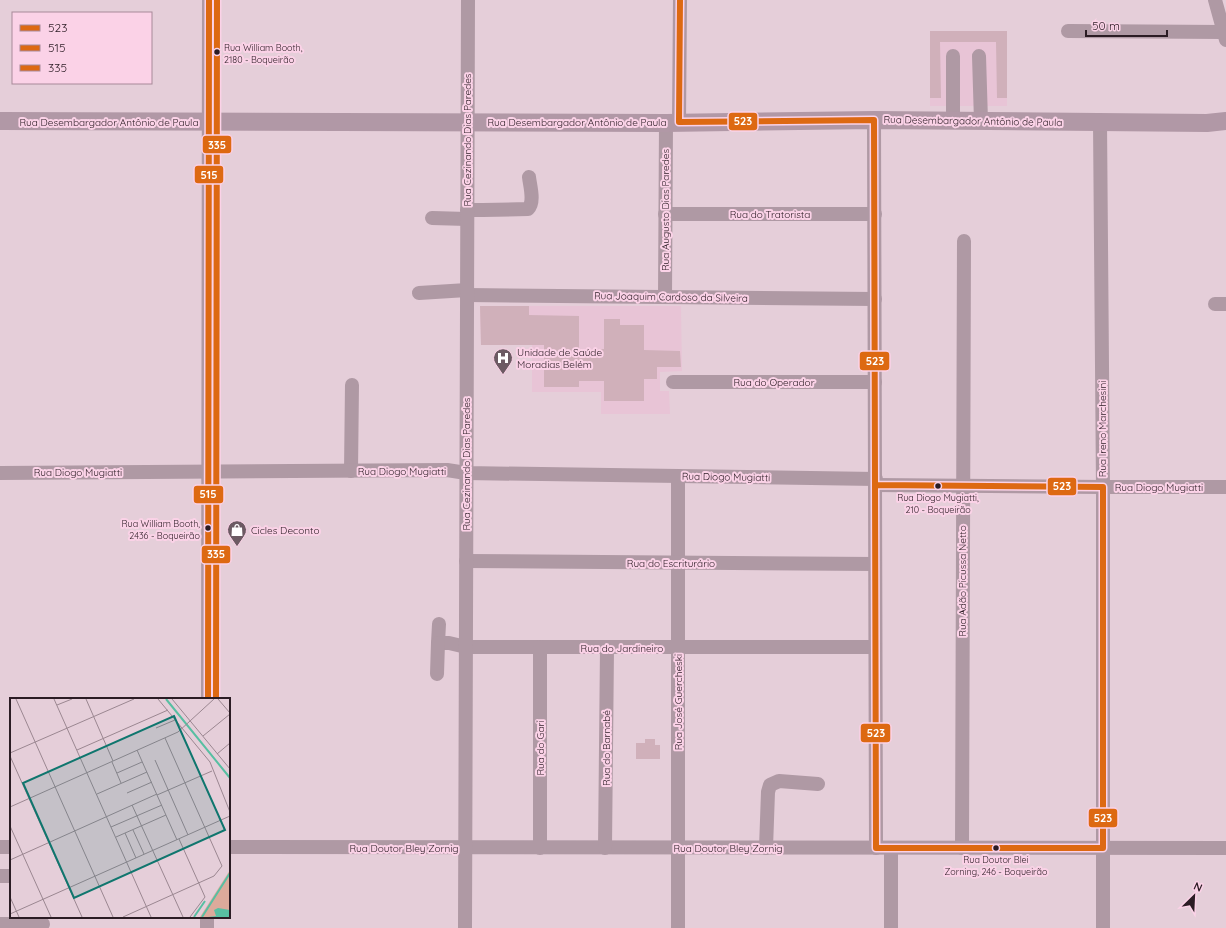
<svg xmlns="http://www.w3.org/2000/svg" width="1226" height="928" viewBox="0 0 1226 928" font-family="Quicksand,sans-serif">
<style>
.built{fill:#e8c4d6}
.building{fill:#d0b0ba}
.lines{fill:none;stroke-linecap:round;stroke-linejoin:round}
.minor{stroke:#af99a4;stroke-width:14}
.major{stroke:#b198a6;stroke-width:18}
.bus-1-casing{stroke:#fbd2e7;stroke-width:9}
.bus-2-casing{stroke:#fbd2e7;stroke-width:9}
.bus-3-casing{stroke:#fbd2e7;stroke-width:9}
.bus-1{stroke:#dd6912;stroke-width:6}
.bus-2{stroke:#dd6912;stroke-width:6}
.bus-3{stroke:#dd6912;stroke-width:6}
.bus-dot{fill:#2b1c24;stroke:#fbd2e7;stroke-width:1.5}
.labels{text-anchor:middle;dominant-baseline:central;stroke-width:4;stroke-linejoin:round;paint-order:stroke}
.bus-label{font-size:9px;fill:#2b1c24;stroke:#fbd2e7}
.street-label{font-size:10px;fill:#2b1c24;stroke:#fbd2e7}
.poi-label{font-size:10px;fill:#2b1c24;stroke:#fbd2e7;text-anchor:start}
.inset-river{fill:none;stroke:#58bfa2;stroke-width:2}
.inset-road{fill:none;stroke:#9b8791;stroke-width:1}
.view{fill:#0f766e;fill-opacity:0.15;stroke:#0f766e;stroke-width:2}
.inset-edge{fill:none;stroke:#2b1c24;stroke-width:2}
.line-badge{stroke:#fbd2e7;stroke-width:1.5}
.badge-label{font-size:11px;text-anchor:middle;font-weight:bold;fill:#fff}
</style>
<rect width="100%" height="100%" fill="#e5ced9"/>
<g class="built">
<rect x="930" y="31" width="77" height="75"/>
<polygon points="480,306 681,306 682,371 660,372 660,391 669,391 670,414 601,414 601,392 532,392 532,345 481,345"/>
</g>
<g class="building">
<polygon points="930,31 1007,31 1007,98 997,98 996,42 940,42 941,98 930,98"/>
<polygon points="480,306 529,306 529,315 579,316 579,350 604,349 604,319 620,319 620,325 644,325 644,350 680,351 681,367 657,367 657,379 644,379 644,401 604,401 604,381 579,381 579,387 544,387 544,345 481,345"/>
<polygon points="645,739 655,739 655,745 660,745 660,759 636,759 636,743 645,743"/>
</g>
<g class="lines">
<g class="minor">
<polyline points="1215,0 1226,40"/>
<polyline points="1068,31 1223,32"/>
<polyline points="953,56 953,120"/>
<polyline points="979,56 981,121"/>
<polyline points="874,120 876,848"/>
<polyline points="679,122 680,0"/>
<polyline points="1100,122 1103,487 1103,928"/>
<path d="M 467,210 L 483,210 L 528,209 C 535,202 530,186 529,177"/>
<polyline points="665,214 875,214"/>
<polyline points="432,218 467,219"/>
<polyline points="419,293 467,290"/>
<polyline points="467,295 875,299"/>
<polyline points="665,297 666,123"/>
<polyline points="1215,304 1226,304"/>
<polyline points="673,382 875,382"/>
<polyline points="351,471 352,385"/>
<polyline points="0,473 447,470 466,473 876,479"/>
<polyline points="678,476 678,928"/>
<polyline points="876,485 1103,487 1226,487"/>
<polyline points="466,561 875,564"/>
<polyline points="439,624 438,643 449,643 466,647 875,647"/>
<polyline points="437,674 438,643"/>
<polyline points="208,699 209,0"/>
<polyline points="0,847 11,847"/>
<polyline points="229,847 1226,848"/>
<polyline points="540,848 540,647"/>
<polyline points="605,848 607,648"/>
<polyline points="766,848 768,792 770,785 779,781 818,784"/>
<polyline points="891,848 891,928"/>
<polyline points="962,848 964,241"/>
<polyline points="0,876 11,876"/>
<polyline points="0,924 43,924"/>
<polyline points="207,928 207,917"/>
<polyline points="465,928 468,0"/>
</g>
<polyline class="major" points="0,121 666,123 874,120 1207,123 1226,121"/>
<defs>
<polyline id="bus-1" points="680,0 679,122 874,120 876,848 1103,848 1103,487 876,485"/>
<polyline id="bus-2" points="208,699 209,0"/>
<polyline id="bus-3" points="216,699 217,0"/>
</defs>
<use href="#bus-1" class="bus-1-casing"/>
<use href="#bus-2" class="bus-2-casing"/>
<use href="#bus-3" class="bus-3-casing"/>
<use href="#bus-1" class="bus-1"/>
<use href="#bus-2" class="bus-2"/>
<use href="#bus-3" class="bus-3"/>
</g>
<defs>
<symbol id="hospital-pin" viewBox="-11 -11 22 30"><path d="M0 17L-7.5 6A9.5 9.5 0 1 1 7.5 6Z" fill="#6c5a63" stroke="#fbd2e7"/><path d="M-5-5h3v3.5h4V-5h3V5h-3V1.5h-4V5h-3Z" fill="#fff"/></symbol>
<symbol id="shop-pin" viewBox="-11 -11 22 30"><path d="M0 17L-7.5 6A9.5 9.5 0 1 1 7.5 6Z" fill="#6c5a63" stroke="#fbd2e7"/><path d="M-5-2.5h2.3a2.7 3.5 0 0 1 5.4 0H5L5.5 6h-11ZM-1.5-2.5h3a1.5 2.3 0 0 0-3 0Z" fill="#fff"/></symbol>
</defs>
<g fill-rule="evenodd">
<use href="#hospital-pin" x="492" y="347" width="22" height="30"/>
<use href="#shop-pin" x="226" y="519" width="22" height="30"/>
</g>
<g class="bus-dot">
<circle cx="217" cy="52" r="3.5"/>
<circle cx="938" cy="486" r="3.5"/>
<circle cx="208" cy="528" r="3.5"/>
<circle cx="996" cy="848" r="3.5"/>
</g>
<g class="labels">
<g class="bus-label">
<text x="224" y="47" text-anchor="start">Rua William Booth,<tspan x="224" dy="12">2180 - Boqueirão</tspan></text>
<text x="938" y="497">Rua Diogo Mugiatti,<tspan x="938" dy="12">210 - Boqueirão</tspan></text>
<text x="200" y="523" text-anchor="end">Rua William Booth,<tspan x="200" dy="12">2436 - Boqueirão</tspan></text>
<text x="996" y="859">Rua Doutor Blei<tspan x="996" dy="12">Zorning, 246 - Boqueirão</tspan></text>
</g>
<g class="street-label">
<text transform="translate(973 121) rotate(1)">Rua Desembargador Antônio de Paula</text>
<text x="109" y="122">Rua Desembargador Antônio de Paula</text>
<text x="577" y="122">Rua Desembargador Antônio de Paula</text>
<text transform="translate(467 140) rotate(-90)">Rua Cezinando Dias Paredes</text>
<text transform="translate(665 210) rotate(-90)">Rua Augusto Dias Paredes</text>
<text x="770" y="214">Rua do Tratorista</text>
<text transform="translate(671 297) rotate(1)">Rua Joaquim Cardoso da Silveira</text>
<text x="774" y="382">Rua do Operador</text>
<text transform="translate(1102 429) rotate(-90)">Rua Ireno Marchesini</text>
<text transform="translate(466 464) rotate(-90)">Rua Cezinando Dias Paredes</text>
<text x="402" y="471">Rua Diogo Mugiatti</text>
<text x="78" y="472">Rua Diogo Mugiatti</text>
<text transform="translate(726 477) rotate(1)">Rua Diogo Mugiatti</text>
<text x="1159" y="487">Rua Diogo Mugiatti</text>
<text x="671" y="563">Rua do Escriturário</text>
<text transform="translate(962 581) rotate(-90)">Rua Adão Picussa Netto</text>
<text x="622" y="648">Rua do Jardineiro</text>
<text transform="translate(678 702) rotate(-90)">Rua José Guercheski</text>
<text transform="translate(540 748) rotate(-90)">Rua do Gari</text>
<text transform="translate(606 748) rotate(-90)">Rua do Barnabé</text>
<text x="404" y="848">Rua Doutor Bley Zornig</text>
<text x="728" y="848">Rua Doutor Bley Zornig</text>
</g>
<g class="poi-label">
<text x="517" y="352">Unidade de Saúde<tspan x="517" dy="12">Moradias Belém</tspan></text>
<text x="251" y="530">Cicles Deconto</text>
</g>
</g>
<g transform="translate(10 698)">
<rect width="220" height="220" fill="#e5ced9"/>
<path d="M 220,172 L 220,219 L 190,219 Z" fill="#dcaa9b"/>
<path d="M 208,210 L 220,212 L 220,219 L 198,219 L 206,218 L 204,212 Z" fill="#58bfa2"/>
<path class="inset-river" d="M 156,1 L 220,80M 184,219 L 195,203M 192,219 L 220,175"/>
<path class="inset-road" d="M 6,1 L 103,219M 44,1 L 141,219M 76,1 L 103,63M 148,1 L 200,64 L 220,114M 162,1 L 220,71M 208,1 L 220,15M 47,7 L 62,1M 146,30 L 165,22M 193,38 L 220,16M 67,52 L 158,12M 127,52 L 167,142M 0,55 L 124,1M 207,56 L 220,45M 0,58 L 72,219M 145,62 L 178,137M 102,64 L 111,85M 107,75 L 132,64M 117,95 L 142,84M 87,96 L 137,74M 147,97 L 202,73M 122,107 L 173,219M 0,109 L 168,34 L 204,1M 0,128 L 41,219M 101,129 L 152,107M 123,132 L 134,156M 115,135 L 126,160M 106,139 L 156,117M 169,141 L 195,199 L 180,219M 0,162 L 147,96M 0,199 L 9,219M 0,216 L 220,118M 113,219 L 204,178 L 212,168 L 155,40"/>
<path class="view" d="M 164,18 L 215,132 L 64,200 L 13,85 Z"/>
<rect width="220" height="220" class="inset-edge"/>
</g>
<g class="line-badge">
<rect x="728" y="112" width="30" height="19" rx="4" fill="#dd6912"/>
<rect x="202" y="135" width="30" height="19" rx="4" fill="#dd6912"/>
<rect x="194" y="165" width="30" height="19" rx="4" fill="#dd6912"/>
<rect x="859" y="351" width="31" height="20" rx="4" fill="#dd6912"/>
<rect x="1047" y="477" width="30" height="19" rx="4" fill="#dd6912"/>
<rect x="193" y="485" width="31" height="19" rx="4" fill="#dd6912"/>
<rect x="201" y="545" width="30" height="19" rx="4" fill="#dd6912"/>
<rect x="860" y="723" width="31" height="20" rx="4" fill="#dd6912"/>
<rect x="1088" y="808" width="30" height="20" rx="4" fill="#dd6912"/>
</g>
<g class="badge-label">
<text x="743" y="125">523</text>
<text x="217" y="149">335</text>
<text x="209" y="179">515</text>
<text x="875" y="365">523</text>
<text x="1062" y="490">523</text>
<text x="208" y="498">515</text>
<text x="216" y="558">335</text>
<text x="876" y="737">523</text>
<text x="1103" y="822">523</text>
</g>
<rect x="12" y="12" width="140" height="72" fill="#fbd2e7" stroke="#a88999"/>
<rect x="20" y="25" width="20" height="6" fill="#dd6912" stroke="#a88999"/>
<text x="48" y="32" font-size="12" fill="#2b1c24">523</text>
<rect x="20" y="45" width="20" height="6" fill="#dd6912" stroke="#a88999"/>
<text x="48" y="52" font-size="12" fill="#2b1c24">515</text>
<rect x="20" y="65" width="20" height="6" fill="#dd6912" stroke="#a88999"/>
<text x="48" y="72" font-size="12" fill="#2b1c24">335</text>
<g transform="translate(1194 896) rotate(24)" stroke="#fbd2e7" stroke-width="3" paint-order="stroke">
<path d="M0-3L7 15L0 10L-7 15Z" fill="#2b1c24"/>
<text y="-6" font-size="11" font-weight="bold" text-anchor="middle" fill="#2b1c24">N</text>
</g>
<path d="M1086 30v6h81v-6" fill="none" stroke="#2b1c24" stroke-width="2"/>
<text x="1092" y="30" font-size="12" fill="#2b1c24" stroke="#fbd2e7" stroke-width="3" paint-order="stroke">50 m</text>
</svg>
